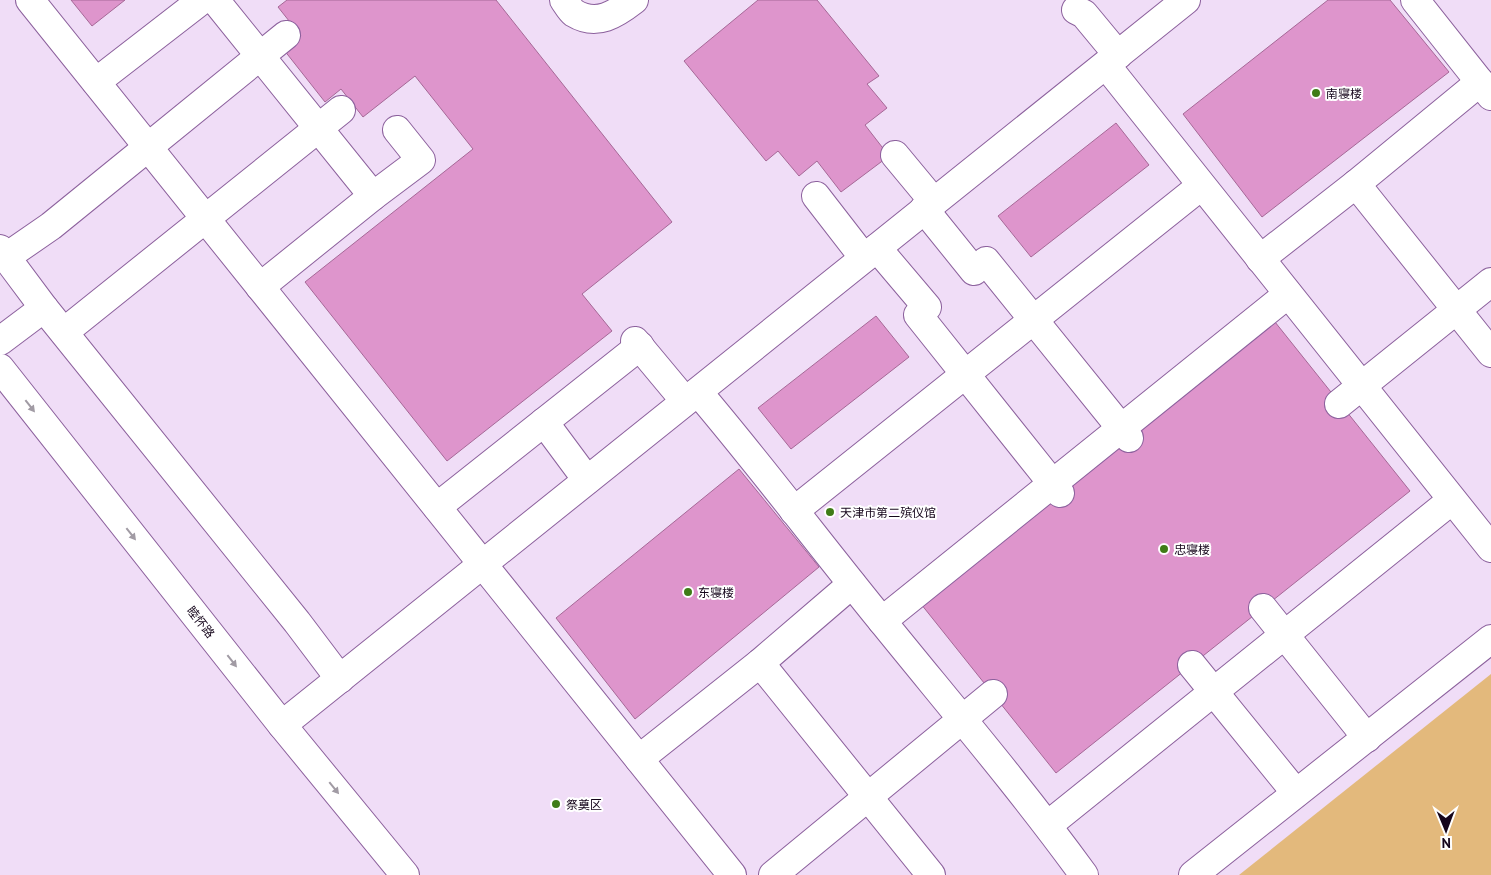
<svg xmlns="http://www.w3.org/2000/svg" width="1491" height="875" viewBox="0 0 1491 875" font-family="'PT Sans','Noto Sans SC',sans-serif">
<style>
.green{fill:#e3b97c}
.building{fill:#de95cc;stroke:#a66897}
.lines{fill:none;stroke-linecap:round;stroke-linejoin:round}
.minor-casing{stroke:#8c619d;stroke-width:30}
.minor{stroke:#fff;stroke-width:28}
.oneway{fill:#a19ba4}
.poi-dot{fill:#3f7c17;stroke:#fff;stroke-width:2}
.labels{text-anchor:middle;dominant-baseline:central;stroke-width:4;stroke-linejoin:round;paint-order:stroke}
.poi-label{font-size:12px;fill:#15051b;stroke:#fff;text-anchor:start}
.street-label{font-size:12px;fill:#15051b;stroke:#fff}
</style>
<rect width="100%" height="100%" fill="#f0ddf7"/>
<polygon class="green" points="1491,674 1491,875 1239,875"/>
<g class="building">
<polygon points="71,0 125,0 92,26"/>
<polygon points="287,0 496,0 672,222 582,294 612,331 447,461 305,282 473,149 415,76 363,117 341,89 325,102 284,50 301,36 278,7"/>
<polygon points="758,0 817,0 879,76 867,84 887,108 865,125 889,156 841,192 817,161 799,176 778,151 766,161 684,61"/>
<polygon points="1328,0 1390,0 1449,72 1262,217 1183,114"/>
<polygon points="1116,123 1149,165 1031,257 998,216"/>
<polygon points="876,316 909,357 791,449 758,408"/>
<polygon points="1275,322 1410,491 1056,773 921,604"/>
<polygon points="739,469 819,567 635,719 556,618"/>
</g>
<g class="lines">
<defs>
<g id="minor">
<polyline points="30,0 732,875"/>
<polyline points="215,0 373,196"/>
<path d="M 564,0 C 567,4 570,10 574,13 C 597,27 616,14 634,0"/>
<polyline points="1415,0 1491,96"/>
<polyline points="1076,10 1084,14 1118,55"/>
<polyline points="1106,65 1491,548"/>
<polyline points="96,82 202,0"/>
<polyline points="895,155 934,202"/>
<polyline points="1356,184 1491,353"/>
<polyline points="816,196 864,258"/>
<polyline points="924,209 974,271"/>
<polyline points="877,248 927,307"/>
<polyline points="0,249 44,308 297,622 340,679"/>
<polyline points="6,257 51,226 286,35"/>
<polyline points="1260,259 1356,184 1480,82"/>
<polyline points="986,261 1129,438"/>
<polyline points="260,287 373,196 421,160 397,130"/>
<polyline points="918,315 1060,493"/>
<polyline points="64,332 341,110"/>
<polyline points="0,341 44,308"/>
<polyline points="635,341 685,401"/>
<polyline points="0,368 282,725 405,875"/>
<path d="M 698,392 C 761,466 820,545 882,621 C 950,705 1020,787 1084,875"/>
<polyline points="1339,404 1491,282"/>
<polyline points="544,422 587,480"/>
<polyline points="437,507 640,346"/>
<polyline points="794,511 1201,186"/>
<polyline points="1263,608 1367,738"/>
<polyline points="882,621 1288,294"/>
<polyline points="760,663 931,875"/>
<polyline points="1192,665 1296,793"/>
<polyline points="282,725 1186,0"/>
<polyline points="639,759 760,663 852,584"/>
<polyline points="1048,825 1452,500"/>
<polyline points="773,875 993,694"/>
<polyline points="1193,875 1491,639"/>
</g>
</defs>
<use href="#minor" class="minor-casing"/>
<use href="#minor" class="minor"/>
</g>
<defs><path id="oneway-solid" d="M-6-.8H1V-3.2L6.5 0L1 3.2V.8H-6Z" transform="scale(1.25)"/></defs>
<g class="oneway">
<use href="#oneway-solid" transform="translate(30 406) rotate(52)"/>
<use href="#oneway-solid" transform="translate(131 534) rotate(52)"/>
<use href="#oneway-solid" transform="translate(232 661) rotate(52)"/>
<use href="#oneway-solid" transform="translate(334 788) rotate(51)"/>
</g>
<g class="poi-dot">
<circle cx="1316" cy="93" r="5"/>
<circle cx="830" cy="512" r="5"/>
<circle cx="1164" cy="549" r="5"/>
<circle cx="688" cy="592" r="5"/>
<circle cx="556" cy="804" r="5"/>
</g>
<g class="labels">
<g class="poi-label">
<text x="1326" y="93">南寝楼</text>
<text x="840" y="512">天津市第二殡仪馆</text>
<text x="1174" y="549">忠寝楼</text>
<text x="698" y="592">东寝楼</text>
<text x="566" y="804">祭奠区</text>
</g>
<g class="street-label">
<text transform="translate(201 622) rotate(52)">睦怀路</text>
</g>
</g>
<g transform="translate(1446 830) rotate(179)" stroke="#ffffff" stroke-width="4" paint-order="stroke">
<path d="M0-4L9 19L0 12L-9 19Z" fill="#15051b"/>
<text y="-8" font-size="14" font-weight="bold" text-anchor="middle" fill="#15051b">N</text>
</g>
</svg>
